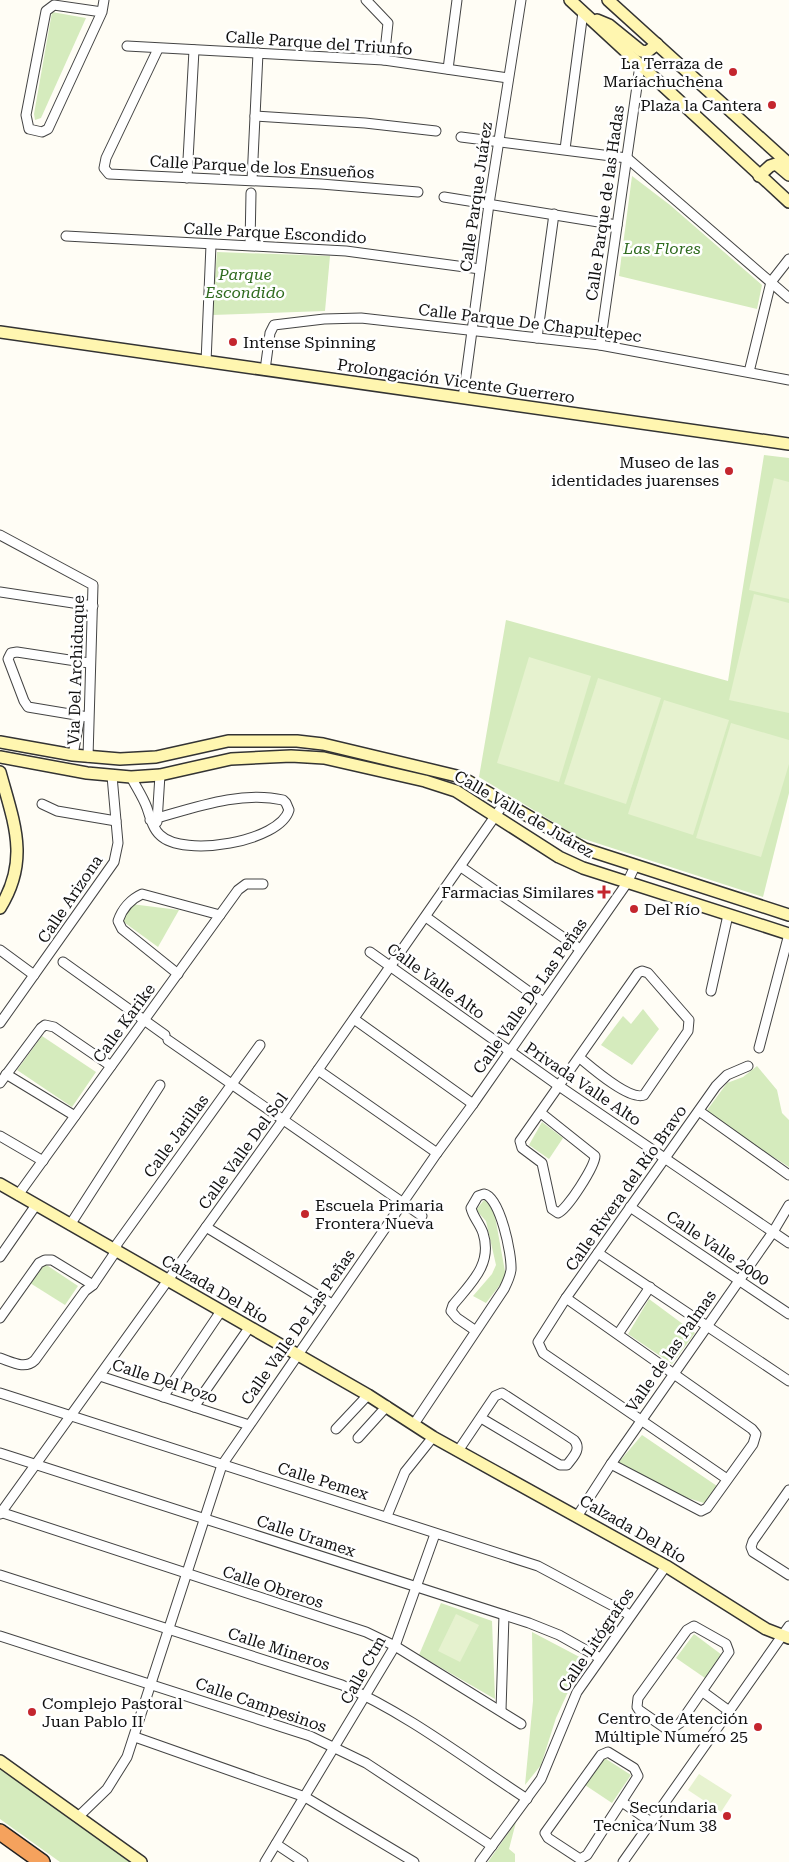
<svg xmlns="http://www.w3.org/2000/svg" width="789" height="1862" viewBox="0 0 789 1862" font-family="'Roboto Serif',serif">
<style>
.green{fill:#d5ebbd}
.pitch{fill:#e6f2cf}
.lines{fill:none;stroke-linecap:round;stroke-linejoin:round}
.street-casing{stroke:#444;stroke-width:11}
.secondary-casing{stroke:#333;stroke-width:14}
.highway-casing{stroke:#222;stroke-width:18}
.street{stroke:#fff;stroke-width:9}
.secondary{stroke:#fff6b0;stroke-width:11}
.highway{stroke:#f5a25d;stroke-width:15}
.poi-dot{fill:#c4262e;stroke:#fff;stroke-width:2}
.labels{text-anchor:middle;dominant-baseline:central;stroke-width:5;stroke-linejoin:round;paint-order:stroke}
.street-label{font-size:16px;fill:#111;stroke:#fff}
.poi-label{font-size:16px;fill:#111;stroke:#fff;text-anchor:end}
.park-label{font-size:16px;font-style:italic;fill:#2f6b1f;stroke:#fff}
</style>
<rect width="100%" height="100%" fill="#fffdf5"/>
<g class="green">
<polygon points="52,12 86,18 41,118 35,120 34,114"/>
<polygon points="632,176 670,205 762,285 757,309 619,276"/>
<polygon points="217,252 330,256 325,311 212,315"/>
<polygon points="764,455 789,458 789,793 763,897 578,837 479,777 506,620 728,681"/>
<polygon points="131,904 179,910 158,947 121,920"/>
<polygon points="643,1009 659,1029 632,1065 601,1045 623,1016 631,1024"/>
<polygon points="42,1036 96,1072 72,1107 17,1070"/>
<polygon points="757,1066 777,1090 782,1113 789,1120 789,1167 705,1113 727,1083 743,1077"/>
<polygon points="542,1122 563,1138 549,1159 529,1145"/>
<polygon points="484,1200 493,1205 506,1277 486,1303 473,1296 492,1274 496,1265 486,1221 476,1210"/>
<polygon points="45,1264 78,1286 65,1305 30,1283"/>
<polygon points="649,1299 695,1333 672,1364 628,1334"/>
<polygon points="642,1435 717,1486 704,1503 678,1495 618,1463"/>
<polygon points="441,1603 492,1621 495,1699 419,1655"/>
<polygon points="532,1632 589,1662 567,1694 556,1718 541,1765 525,1785 533,1701"/>
<polygon points="694,1634 722,1655 705,1678 676,1658"/>
<polygon points="603,1757 631,1775 612,1803 585,1785"/>
<polygon points="0,1768 132,1862 60,1862 0,1819"/>
<polygon points="516,1822 509,1849 515,1854 515,1862 488,1862"/>
</g>
<g class="pitch">
<polygon points="774,478 789,482 789,599 749,590"/>
<polygon points="754,594 789,603 789,713 729,700"/>
<polygon points="529,657 591,676 559,782 497,763"/>
<polygon points="598,678 661,698 626,804 564,784"/>
<polygon points="664,700 729,720 693,835 628,814"/>
<polygon points="731,723 789,740 789,764 761,857 696,838"/>
<polygon points="456,1614 479,1625 460,1662 438,1651"/>
<polygon points="699,1774 732,1795 721,1812 688,1790"/>
</g>
<g class="lines">
<defs>
<g id="street">
<polyline points="366,0 388,23 384,60"/>
<polyline points="102,12 54,5 46,11 26,115 29,129 42,132 48,129 102,12 104,0"/>
<polyline points="127,46 384,60 508,78"/>
<polyline points="158,49 106,158 104,168 109,174 321,184 418,192"/>
<polyline points="448,69 457,0"/>
<polyline points="255,116 365,123 436,131"/>
<polyline points="461,137 627,158 789,298"/>
<polyline points="565,149 583,12"/>
<polyline points="187,178 194,50"/>
<polyline points="252,180 258,53"/>
<polyline points="444,197 617,225"/>
<polyline points="66,236 346,251 480,269"/>
<polyline points="250,245 251,193"/>
<polyline points="537,338 554,214"/>
<polyline points="600,345 640,65"/>
<polyline points="206,362 211,245"/>
<polyline points="265,370 270,333 274,325 324,319 361,318 600,345 789,380"/>
<polyline points="749,372 771,282 789,259"/>
<polyline points="463,398 489,204 521,0"/>
<polyline points="0,535 93,585 88,757"/>
<polyline points="0,592 93,606"/>
<polyline points="88,717 28,707 24,701 8,659 11,653 17,652 89,663"/>
<polyline points="73,755 80,716"/>
<path d="M 131,777 C 136,787 143,797 147,808 C 150,817 153,829 160,835 C 183,858 280,842 289,810 L 286,803 L 283,800 C 240,790 191,809 150,820"/>
<polyline points="42,804 57,811 116,821"/>
<polyline points="157,822 160,775"/>
<polyline points="461,867 580,949"/>
<polyline points="426,917 543,1002"/>
<polyline points="0,950 34,975"/>
<polyline points="370,952 559,1086 789,1243"/>
<polyline points="63,962 165,1035"/>
<path d="M 178,974 L 122,929 L 118,921 C 122,909 131,899 142,894 L 220,915"/>
<polyline points="711,991 728,915"/>
<polyline points="354,1019 473,1104"/>
<polyline points="0,1023 114,862 118,843 112,776"/>
<polyline points="168,1040 422,1216"/>
<polyline points="759,1048 789,934"/>
<polyline points="318,1070 437,1153"/>
<polyline points="6,1074 75,1116"/>
<polyline points="0,1083 41,1028 45,1025 54,1027 111,1066"/>
<polyline points="699,1111 789,1175"/>
<path d="M 541,1113 L 595,1156 C 595,1166 567,1210 558,1213 L 552,1209 L 542,1163 L 522,1148 L 520,1141 L 638,973 L 642,971 L 648,973 L 689,1020 L 688,1031 L 644,1095 C 630,1101 592,1068 580,1058"/>
<polyline points="0,1136 43,1161"/>
<polyline points="18,1195 238,890 246,884 263,884"/>
<polyline points="630,1207 789,1314"/>
<polyline points="70,1225 160,1085"/>
<polyline points="206,1227 332,1304"/>
<polyline points="598,1253 789,1381"/>
<polyline points="0,1257 36,1205"/>
<polyline points="566,1298 752,1429 756,1434 753,1444 707,1508 701,1511 611,1464"/>
<polyline points="0,1318 39,1263 45,1260 52,1260 93,1285"/>
<polyline points="618,1334 650,1287"/>
<path d="M 0,1358 C 12,1362 25,1370 35,1360 L 85,1291 L 93,1285 L 116,1251 L 117,1244 L 260,1045"/>
<polyline points="100,1376 249,1425"/>
<polyline points="0,1393 538,1566 630,1615"/>
<polyline points="163,1397 221,1311"/>
<polyline points="194,1407 249,1328"/>
<path d="M 414,1424 L 504,1289 C 507,1283 510,1277 511,1270 C 512,1254 500,1197 484,1194 L 478,1196 L 471,1208 C 473,1217 480,1224 483,1233 C 493,1264 471,1283 453,1305 L 451,1311 L 457,1318 L 476,1331"/>
<polyline points="336,1429 368,1395"/>
<polyline points="358,1438 387,1406"/>
<path d="M 458,1451 L 495,1396 L 502,1393 L 574,1440 C 582,1449 573,1457 567,1465 L 560,1465 L 481,1418"/>
<polyline points="0,1453 529,1623 559,1635 600,1658"/>
<polyline points="727,1479 543,1353 538,1342 566,1298 716,1086 727,1075 748,1066"/>
<polyline points="789,1490 753,1541 751,1547 753,1552 789,1575"/>
<polyline points="0,1512 366,1632 395,1646 521,1724"/>
<polyline points="0,1514 283,1120 505,802"/>
<polyline points="578,1515 611,1464 773,1232 789,1205"/>
<polyline points="387,1516 405,1472 433,1437"/>
<path d="M 0,1575 L 342,1685 C 408,1714 467,1760 527,1799"/>
<polygon points="694,1626 726,1644 729,1652 680,1723 671,1729 665,1728 639,1710 637,1707 638,1698 687,1630"/>
<polyline points="0,1636 310,1736 366,1763 492,1846"/>
<polyline points="703,1692 729,1711"/>
<polyline points="501,1710 504,1615"/>
<polyline points="135,1737 305,1797 414,1862"/>
<polygon points="608,1752 634,1768 638,1776 587,1855 580,1859 548,1838 545,1833 601,1755"/>
<polyline points="622,1802 651,1822"/>
<polyline points="78,1817 107,1789 127,1757 222,1465 437,1153 473,1104 627,883 635,866"/>
<polyline points="276,1844 303,1862"/>
<polyline points="265,1862 395,1646 435,1534"/>
<polyline points="480,1862 541,1779 577,1692 666,1566"/>
<polyline points="623,1862 789,1626"/>
</g>
<g id="secondary">
<polyline points="570,0 789,202"/>
<polyline points="608,0 789,164"/>
<polyline points="597,20 609,25 641,51 647,52 657,44"/>
<polyline points="759,176 770,166 776,164 789,175"/>
<polyline points="0,332 789,444"/>
<polyline points="0,742 73,755 120,759 156,757 228,741 297,741 323,744 461,777 585,849 789,915"/>
<polyline points="0,757 87,773 131,777 160,775 231,759 291,756 324,758 425,781 456,791 559,857 583,868 789,934"/>
<path d="M 0,772 C 14,823 30,860 0,908"/>
<polyline points="0,1184 368,1395 433,1437 666,1566 766,1629 789,1638"/>
<polyline points="0,1761 141,1862"/>
</g>
<polyline id="highway" points="0,1832 42,1862"/>
</defs>
<use href="#street" class="street-casing"/>
<use href="#secondary" class="secondary-casing"/>
<use href="#highway" class="highway-casing"/>
<use href="#street" class="street"/>
<use href="#secondary" class="secondary"/>
<use href="#highway" class="highway"/>
</g>
<g class="poi-dot">
<circle cx="733" cy="72" r="5"/>
<circle cx="772" cy="105" r="5"/>
<circle cx="233" cy="342" r="5"/>
<circle cx="729" cy="471" r="5"/>
<path d="M601.5 884.5h5v5h5v5h-5v5h-5v-5h-5v-5h5z"/>
<circle cx="634" cy="909" r="5"/>
<circle cx="305" cy="1214" r="5"/>
<circle cx="32" cy="1712" r="5"/>
<circle cx="758" cy="1727" r="5"/>
<circle cx="727" cy="1816" r="5"/>
</g>
<g class="labels">
<g class="street-label">
<text transform="translate(319 43) rotate(4)">Calle Parque del Triunfo</text>
<text transform="translate(262 167) rotate(3)">Calle Parque de los Ensueños</text>
<text transform="translate(476 197) rotate(-82)">Calle Parque Juárez</text>
<text transform="translate(605 203) rotate(-82)">Calle Parque de las Hadas</text>
<text transform="translate(275 233) rotate(3)">Calle Parque Escondido</text>
<text transform="translate(530 323) rotate(7)">Calle Parque De Chapultepec</text>
<text transform="translate(456 381) rotate(8)">Prolongación Vicente Guerrero</text>
<text transform="translate(76 670) rotate(-88)">Via Del Archiduque</text>
<text transform="translate(524 814) rotate(30)">Calle Valle de Juárez</text>
<text transform="translate(70 899) rotate(-56)">Calle Arizona</text>
<text transform="translate(436 981) rotate(36)">Calle Valle Alto</text>
<text transform="translate(530 996) rotate(-55)">Calle Valle De Las Peñas</text>
<text transform="translate(124 1023) rotate(-54)">Calle Karike</text>
<text transform="translate(583 1084) rotate(34)">Privada Valle Alto</text>
<text transform="translate(176 1136) rotate(-54)">Calle Jarillas</text>
<text transform="translate(243 1151) rotate(-54)">Calle Valle Del Sol</text>
<text transform="translate(626 1188) rotate(-55)">Calle Rivera del Río Bravo</text>
<text transform="translate(718 1248) rotate(34)">Calle Valle 2000</text>
<text transform="translate(215 1289) rotate(30)">Calzada Del Río</text>
<text transform="translate(298 1327) rotate(-55)">Calle Valle De Las Peñas</text>
<text transform="translate(671 1351) rotate(-55)">Valle de las Palmas</text>
<text transform="translate(165 1381) rotate(18)">Calle Del Pozo</text>
<text transform="translate(323 1481) rotate(17)">Calle Pemex</text>
<text transform="translate(633 1529) rotate(30)">Calzada Del Río</text>
<text transform="translate(306 1536) rotate(18)">Calle Uramex</text>
<text transform="translate(273 1587) rotate(18)">Calle Obreros</text>
<text transform="translate(596 1640) rotate(-56)">Calle Litógrafos</text>
<text transform="translate(279 1649) rotate(18)">Calle Mineros</text>
<text transform="translate(363 1670) rotate(-61)">Calle Ctm</text>
<text transform="translate(261 1705) rotate(19)">Calle Campesinos</text>
</g>
<g class="poi-label">
<text x="723" y="63">La Terraza de<tspan x="723" dy="18">Maríachuchena</tspan></text>
<text x="762" y="105">Plaza la Cantera</text>
<text x="243" y="342" text-anchor="start">Intense Spinning</text>
<text x="719" y="462">Museo de las<tspan x="719" dy="18">identidades juarenses</tspan></text>
<text x="594" y="892">Farmacias Similares</text>
<text x="644" y="909" text-anchor="start">Del Río</text>
<text x="315" y="1205" text-anchor="start">Escuela Primaria<tspan x="315" dy="18">Frontera Nueva</tspan></text>
<text x="42" y="1703" text-anchor="start">Complejo Pastoral<tspan x="42" dy="18">Juan Pablo II</tspan></text>
<text x="748" y="1718">Centro de Atención<tspan x="748" dy="18">Múltiple Numero 25</tspan></text>
<text x="717" y="1807">Secundaria<tspan x="717" dy="18">Tecnica Num 38</tspan></text>
</g>
<g class="park-label">
<text x="662" y="248">Las Flores</text>
<text x="245" y="274">Parque<tspan x="245" dy="18">Escondido</tspan></text>
</g>
</g>
</svg>
